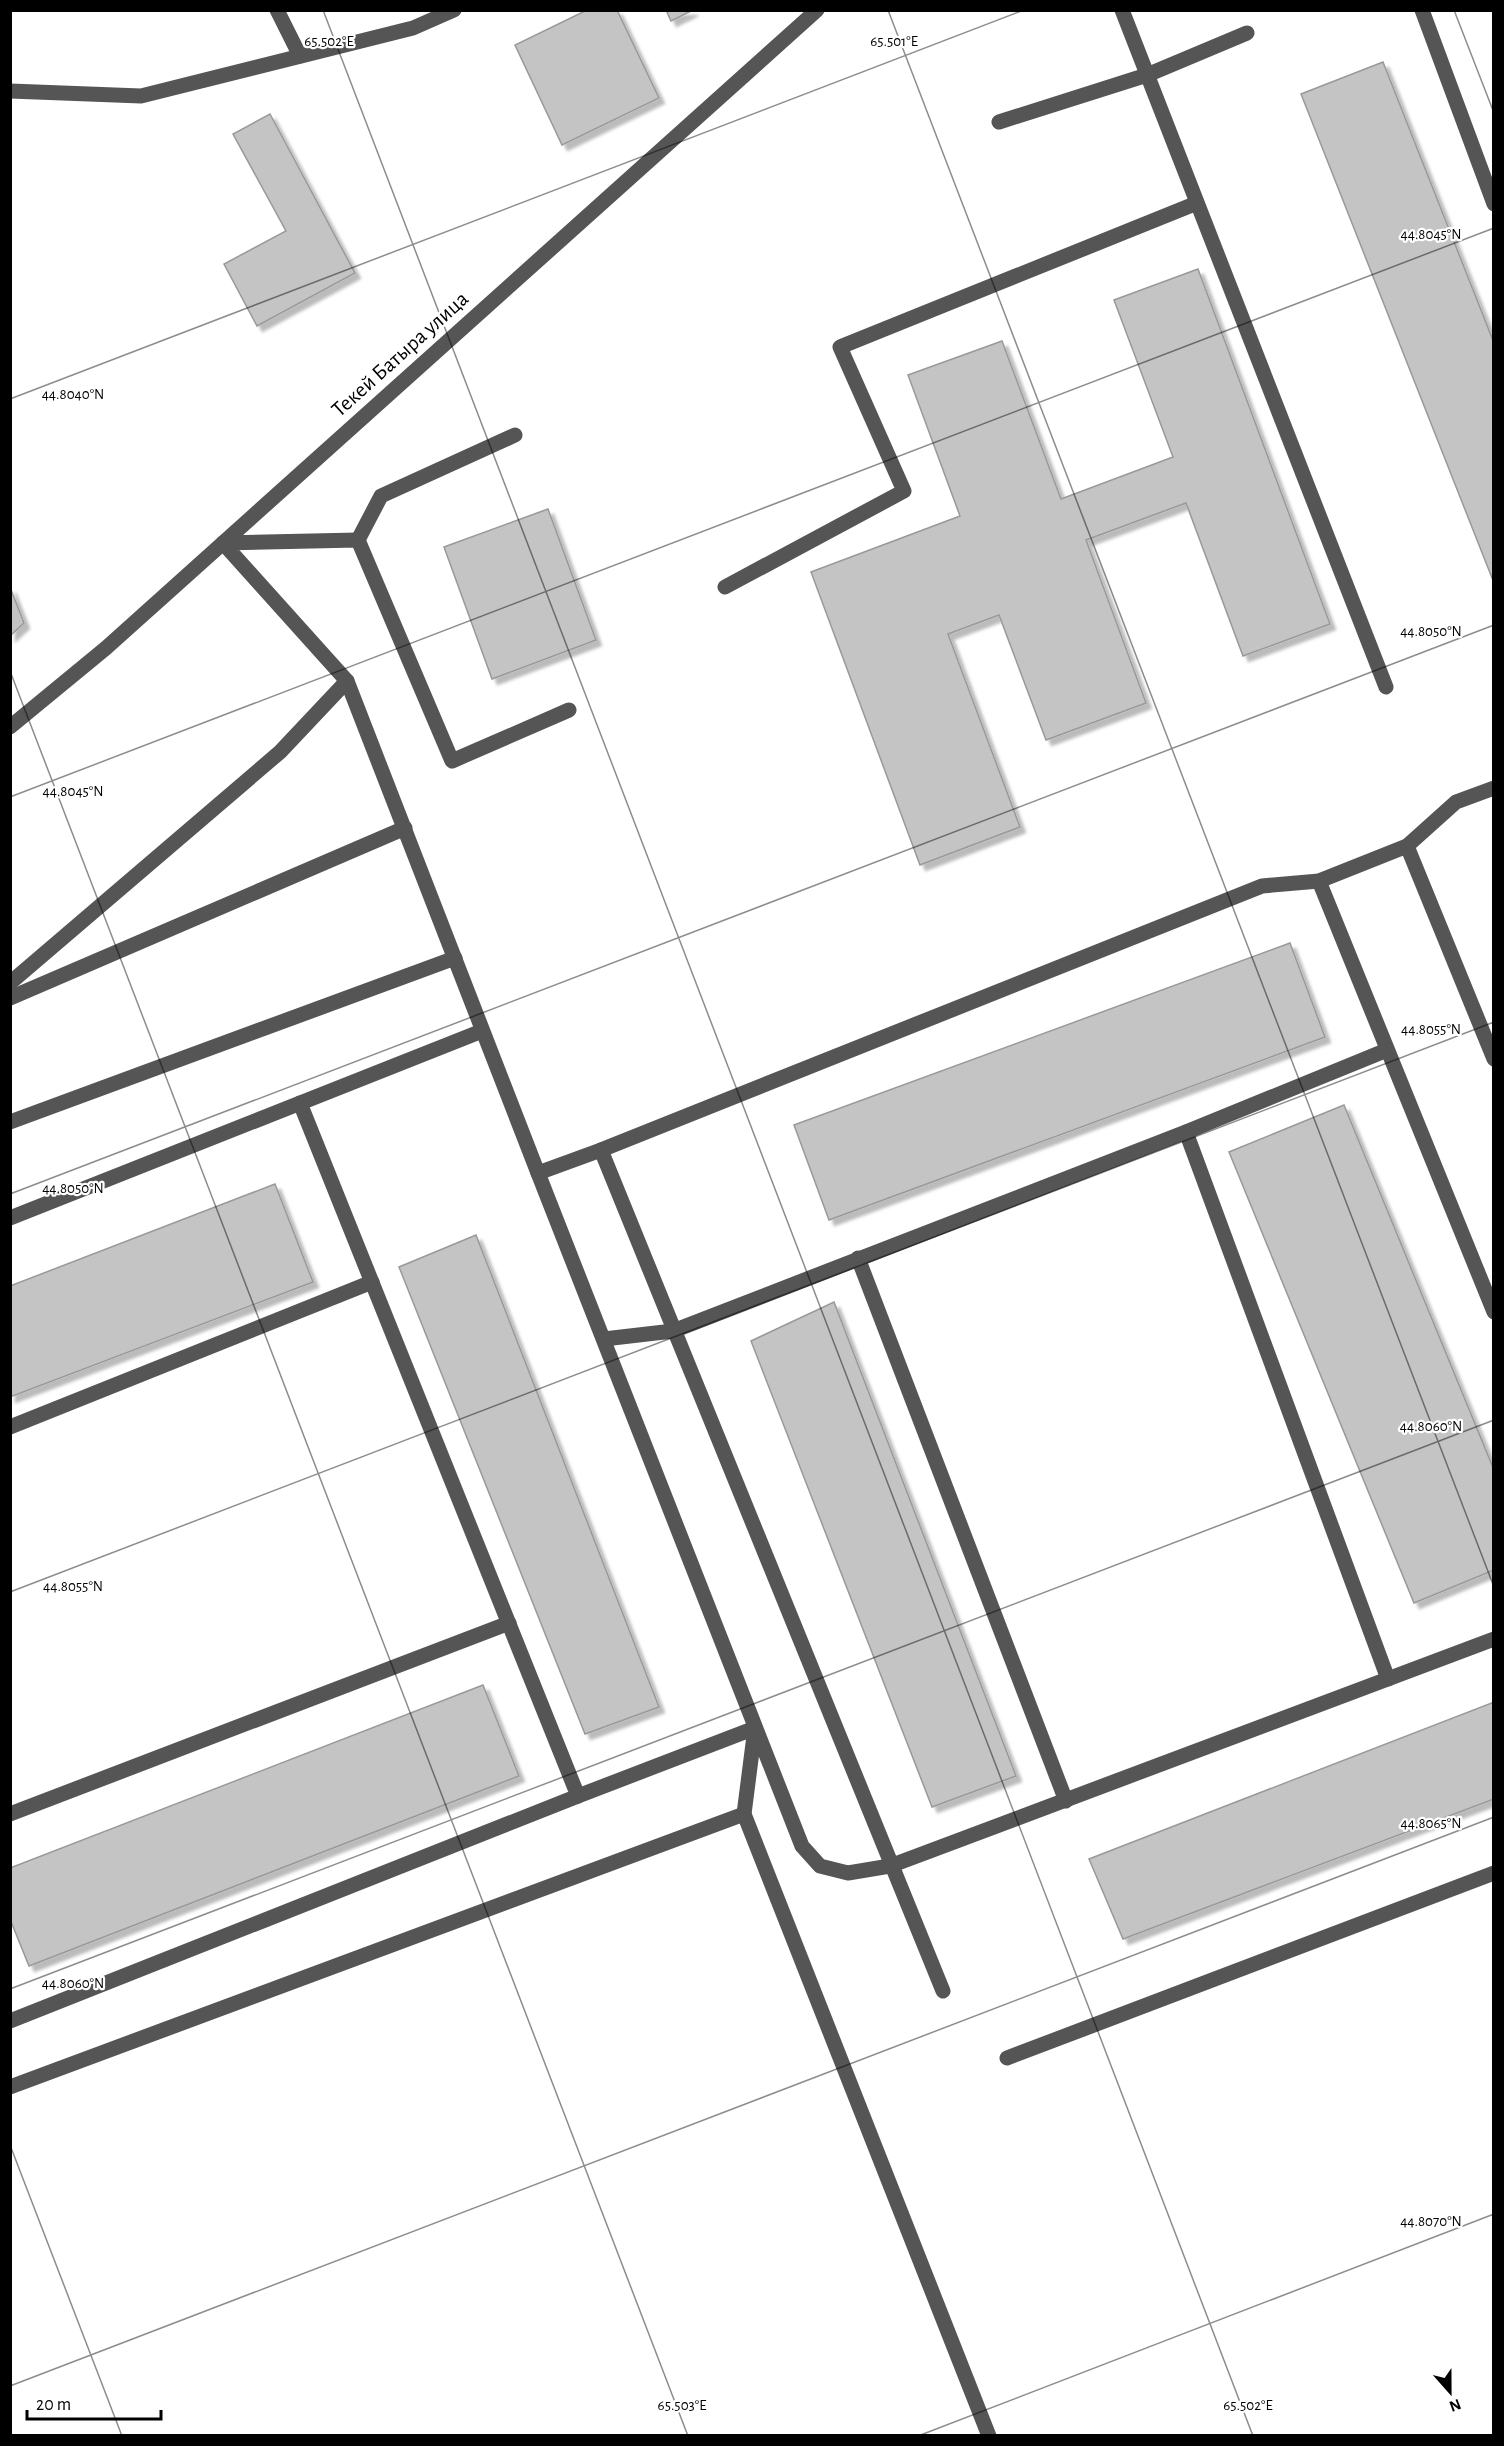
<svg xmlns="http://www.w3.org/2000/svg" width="1504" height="2446" viewBox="0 0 1504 2446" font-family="'Alegreya Sans',sans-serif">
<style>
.building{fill:#c4c4c4;stroke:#999;stroke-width:1.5;filter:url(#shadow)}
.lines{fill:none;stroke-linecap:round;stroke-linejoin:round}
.minor{stroke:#555;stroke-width:15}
.ticks{fill:none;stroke:#000;stroke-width:1.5;stroke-opacity:0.45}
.labels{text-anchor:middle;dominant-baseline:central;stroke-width:4.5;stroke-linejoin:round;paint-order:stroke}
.street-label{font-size:22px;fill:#000;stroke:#fff}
.ticks-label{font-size:15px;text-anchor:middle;fill:#000;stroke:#fff;stroke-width:4.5;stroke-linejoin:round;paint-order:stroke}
</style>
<defs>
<filter id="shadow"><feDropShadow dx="5.5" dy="5.5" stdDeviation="1.5" flood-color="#0004"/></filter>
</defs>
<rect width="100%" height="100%" fill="#fff"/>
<g class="building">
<polygon points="587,10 617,10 659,98 562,145 515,45"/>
<polygon points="666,10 693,10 671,21"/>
<polygon points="1383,62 1494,343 1494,583 1301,94"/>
<polygon points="270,114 355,273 257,326 224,264 286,231 233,134"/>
<polygon points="1198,269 1330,624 1243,656 1186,503 1086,540 1146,703 1046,740 999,615 948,634 1020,827 920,865 811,572 960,516 908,375 1002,341 1061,499 1173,457 1114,300"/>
<polygon points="548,509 596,640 492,679 444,547"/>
<polygon points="10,587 24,623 10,636"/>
<polygon points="1290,943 1325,1037 829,1220 794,1125"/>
<polygon points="1344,1105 1494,1470 1494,1570 1414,1603 1229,1152"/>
<polygon points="275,1184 313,1282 10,1397 10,1286"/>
<polygon points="476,1235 659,1707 585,1734 399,1267"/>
<polygon points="834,1302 1016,1776 932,1807 751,1341"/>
<polygon points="483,1685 519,1776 29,1966 10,1919 10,1868"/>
<polygon points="1494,1702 1494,1799 1123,1939 1089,1859"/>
</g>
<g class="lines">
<g class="minor">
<polyline points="277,10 300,56"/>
<polyline points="1122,10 1386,687"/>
<polyline points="1422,10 1494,204"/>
<polyline points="10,91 141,96 413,28 454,10"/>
<polyline points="999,122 1147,75 1247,33"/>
<polyline points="358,540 381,496 515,435"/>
<polyline points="725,587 904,491 840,347 1197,203"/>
<polyline points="569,710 452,761 358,540 223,543 347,681 538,1173 601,1150 1262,886 1319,881 1407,846"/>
<polyline points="10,727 106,648 817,10"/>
<polyline points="1494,788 1456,802 1407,846 1494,1059"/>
<polyline points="1319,881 1494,1312"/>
<polyline points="10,983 280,752 347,681"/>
<polyline points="10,998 405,828"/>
<polyline points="10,1122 455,958"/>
<polyline points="1186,1132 1388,1679"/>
<polyline points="601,1150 943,1991"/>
<polyline points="538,1173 802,1846 820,1866 848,1873 890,1866 1494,1639"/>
<polyline points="10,1218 482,1031"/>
<polyline points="858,1258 1066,1801"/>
<polyline points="604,1339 673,1331 1186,1132 1387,1050"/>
<polyline points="10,1427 372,1282"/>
<polyline points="578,1796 755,1728 744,1814 989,2436"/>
<polyline points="10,1814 509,1623"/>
<polyline points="10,2021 578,1796 300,1103"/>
<polyline points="1007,2058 1494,1873"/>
<polyline points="10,2087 744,1814"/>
</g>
</g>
<path class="ticks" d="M 323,10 L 1253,2436M 888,10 L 1494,1587M 1454,10 L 1494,113M 10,399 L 1024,10M 10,671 L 688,2436M 10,797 L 1494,228M 10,1194 L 1494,625M 10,1592 L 1494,1022M 10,1989 L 1494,1420M 10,2145 L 122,2436M 10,2386 L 1494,1817M 918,2436 L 1494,2214"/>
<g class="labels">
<g class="street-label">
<text transform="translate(400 354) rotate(-42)">Текей Батыра улица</text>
</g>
</g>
<g class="ticks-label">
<text x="329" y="46">65.502°E</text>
<text x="894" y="46">65.501°E</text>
<text x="1431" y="239">44.8045°N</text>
<text x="73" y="399">44.8040°N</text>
<text x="1431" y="636">44.8050°N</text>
<text x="73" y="796">44.8045°N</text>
<text x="1431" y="1034">44.8055°N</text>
<text x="73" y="1193">44.8050°N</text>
<text x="1431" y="1431">44.8060°N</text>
<text x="73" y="1591">44.8055°N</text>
<text x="1431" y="1828">44.8065°N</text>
<text x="73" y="1988">44.8060°N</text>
<text x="1431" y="2226">44.8070°N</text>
<text x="682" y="2410">65.503°E</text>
<text x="1248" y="2410">65.502°E</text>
</g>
<rect width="1504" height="2446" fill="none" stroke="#000000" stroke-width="24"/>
<g transform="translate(1450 2392) rotate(159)" stroke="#ffffff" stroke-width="4.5" paint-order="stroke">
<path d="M0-4.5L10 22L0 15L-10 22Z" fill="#000000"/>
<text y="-9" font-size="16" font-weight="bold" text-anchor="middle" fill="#000000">N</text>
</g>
<path d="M27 2410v9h134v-9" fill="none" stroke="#000000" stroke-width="3"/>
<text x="36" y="2410" font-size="18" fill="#000000" stroke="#ffffff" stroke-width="4.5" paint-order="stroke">20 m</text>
</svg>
